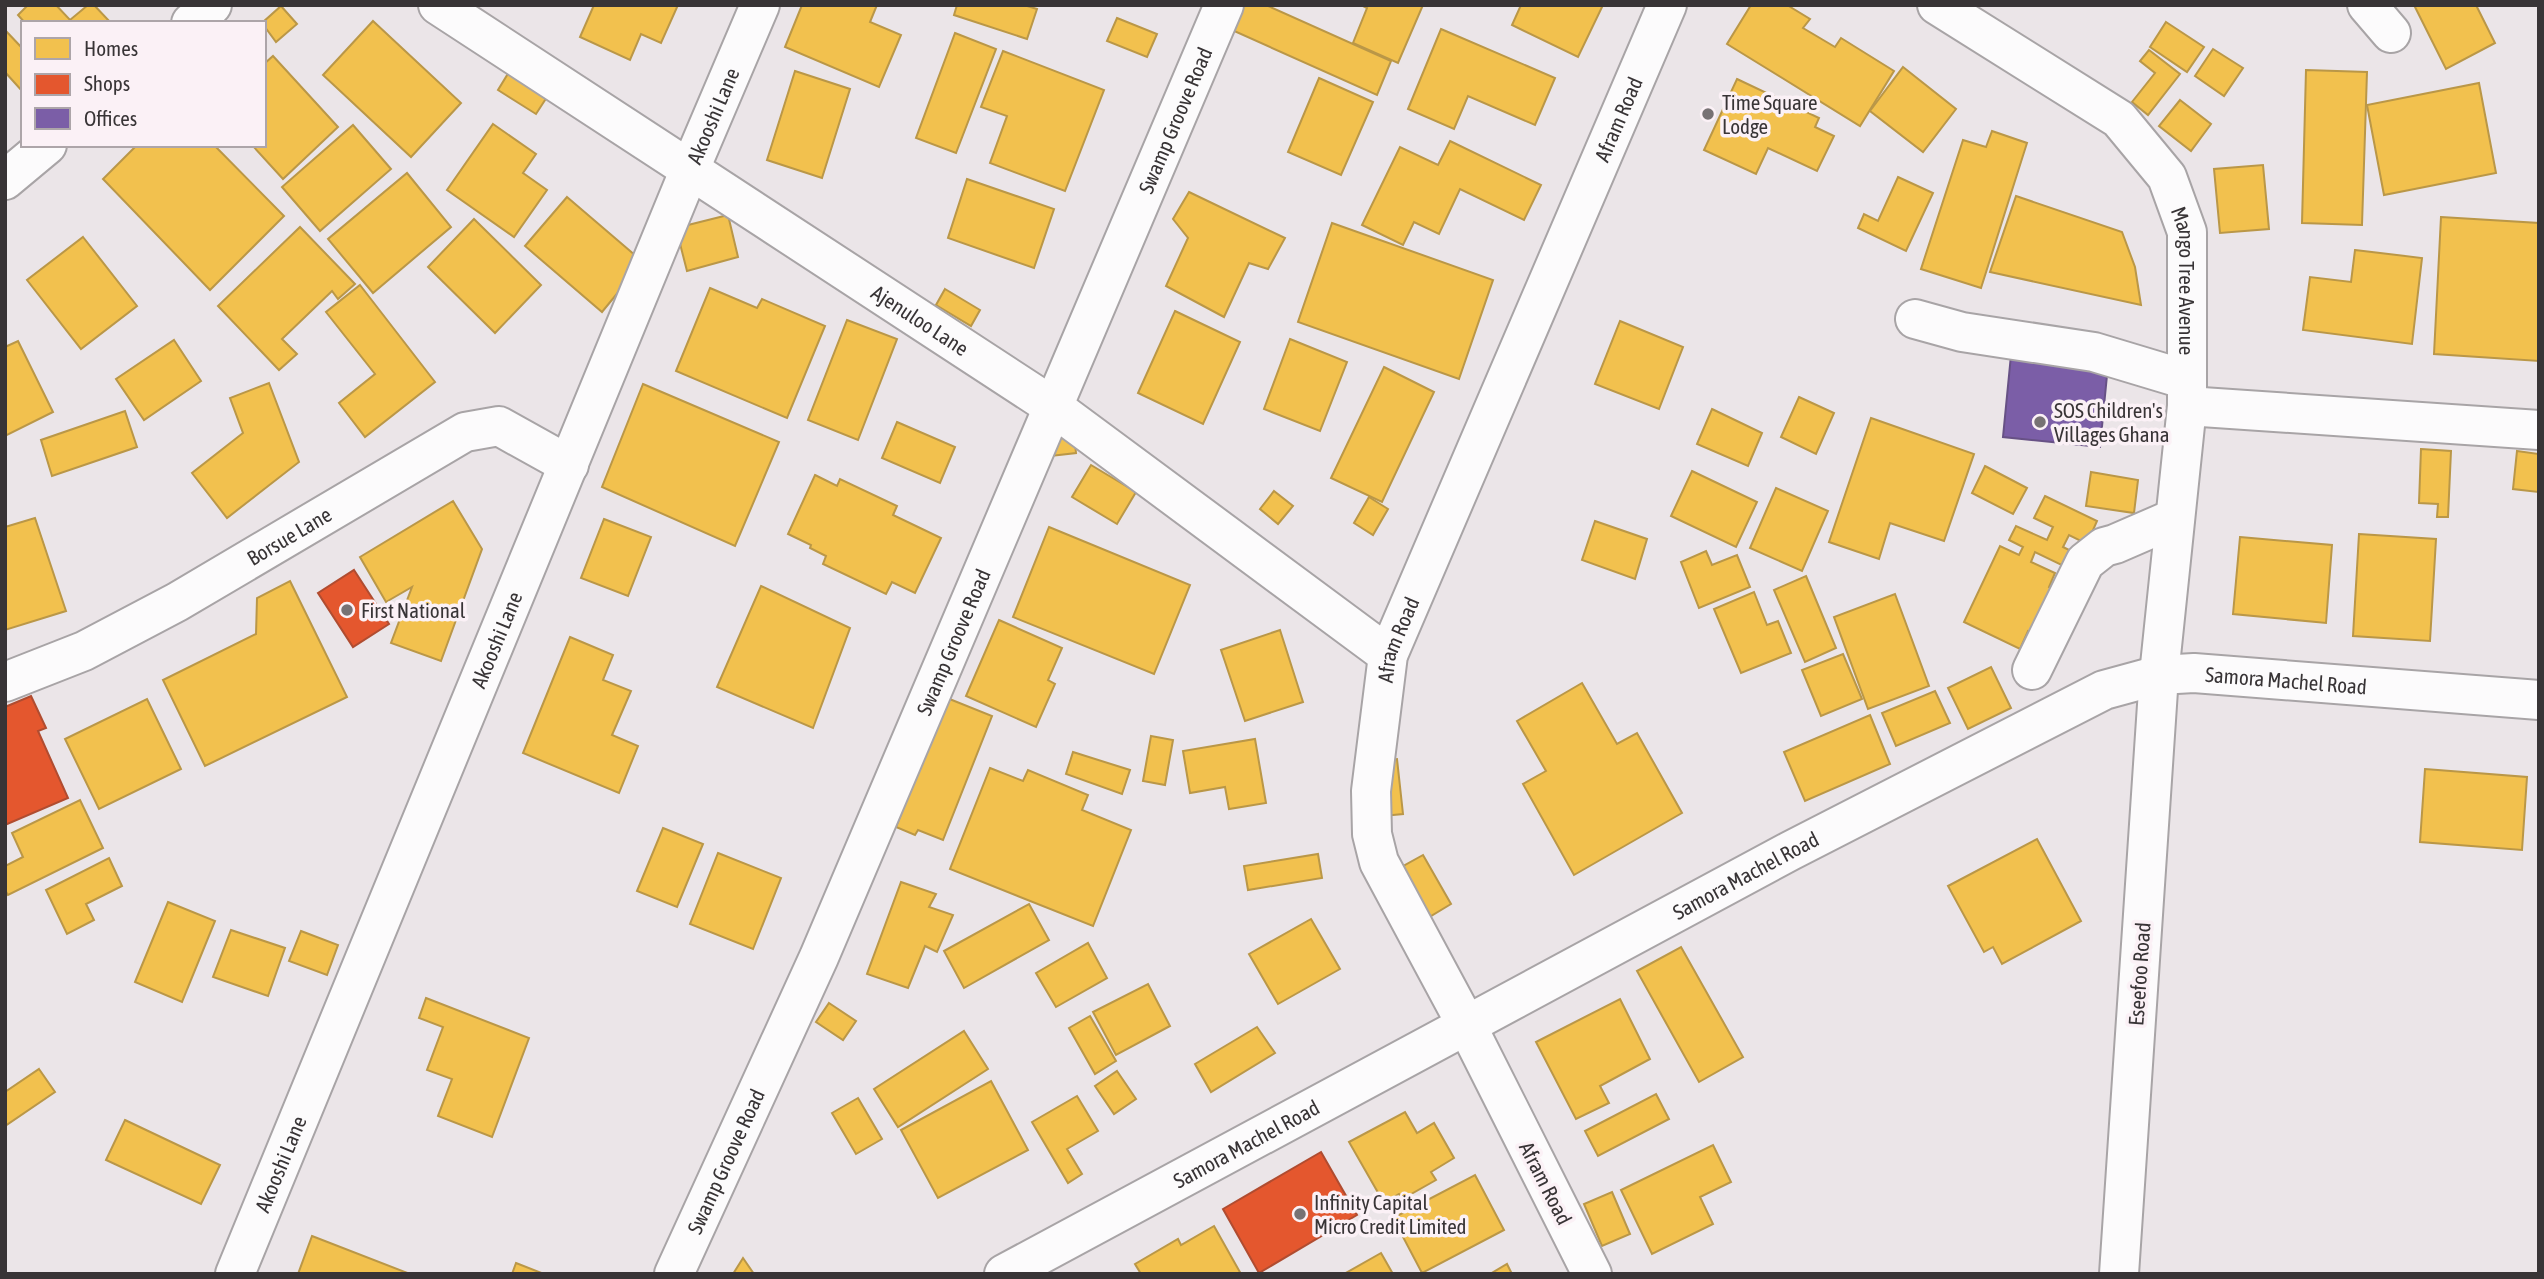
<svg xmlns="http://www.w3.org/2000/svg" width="2544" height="1279" viewBox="0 0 2544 1279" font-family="'Asap Condensed',sans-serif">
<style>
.homes{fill:#f2c14e;stroke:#ba9747;stroke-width:2}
.shops{fill:#e4572e;stroke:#b04c30;stroke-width:2}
.offices{fill:#7b5ea7;stroke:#675185;stroke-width:2}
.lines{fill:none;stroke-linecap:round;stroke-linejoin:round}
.minor-casing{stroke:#a8a4a6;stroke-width:42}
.minor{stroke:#fcfbfc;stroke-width:38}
.poi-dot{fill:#777274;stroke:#fbf1f6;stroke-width:2.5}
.labels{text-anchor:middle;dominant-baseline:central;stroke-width:7;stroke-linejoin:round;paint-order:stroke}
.poi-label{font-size:21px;fill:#383436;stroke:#fbf1f6;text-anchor:start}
.street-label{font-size:21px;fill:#383436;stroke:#fbf1f6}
</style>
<rect width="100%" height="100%" fill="#ebe5e8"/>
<g class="homes">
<polygon points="28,5 56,5 70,20 88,5 94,5 111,23 25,23 18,15"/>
<polygon points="594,5 678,5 661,43 641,34 630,60 580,37"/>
<polygon points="802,5 877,5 870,22 901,35 879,87 785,47"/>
<polygon points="957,5 1024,5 1037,9 1027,39 954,15"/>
<polygon points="1232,5 1266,5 1391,61 1377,95 1223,26"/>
<polygon points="1361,5 1423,5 1398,63 1353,43 1367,8"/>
<polygon points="1521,5 1603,5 1578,57 1512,25"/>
<polygon points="1751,5 1787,5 1810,19 1803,28 1835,47 1841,38 1894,71 1860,126 1727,44"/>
<polygon points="2414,5 2476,5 2495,43 2446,69"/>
<polygon points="281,6 297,24 276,42 262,23"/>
<polygon points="1117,18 1157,34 1147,57 1107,41"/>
<polygon points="373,21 461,103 411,157 323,75"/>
<polygon points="2166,22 2204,47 2187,72 2150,47"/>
<polygon points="1441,29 1555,78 1535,125 1468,96 1454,129 1408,109"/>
<polygon points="5,30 23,49 22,91 5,72"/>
<polygon points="955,33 996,49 956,153 916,138"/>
<polygon points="2213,49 2243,68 2224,96 2195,76"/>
<polygon points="2149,50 2180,74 2148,115 2132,102 2155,73 2140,61"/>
<polygon points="1003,51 1104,90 1065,191 990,163 1007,116 981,107"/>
<polygon points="273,56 338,127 283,179 252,145 264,145 264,64"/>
<polygon points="1903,67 1956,109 1923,152 1870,111"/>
<polygon points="2306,70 2367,72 2362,225 2302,223"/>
<polygon points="795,71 850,89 822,178 767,160"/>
<polygon points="509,72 547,97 536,114 498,90"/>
<polygon points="1319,78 1373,102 1341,175 1288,152"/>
<polygon points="1737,79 1819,118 1815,127 1834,136 1817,171 1768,148 1756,174 1704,150"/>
<polygon points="2479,83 2496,173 2384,195 2367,105"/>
<polygon points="2180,100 2211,124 2191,151 2159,126"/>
<polygon points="493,124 536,154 523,173 547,190 514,237 447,190"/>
<polygon points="353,125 391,169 320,231 282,187"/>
<polygon points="1992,131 2027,143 1981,288 1921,269 1963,140 1986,147"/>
<polygon points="1450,141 1541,185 1524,220 1460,189 1439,234 1414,222 1403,245 1362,225 1400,147 1438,165"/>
<polygon points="137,145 214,145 284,216 210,290 103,179"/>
<polygon points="2263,165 2269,229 2220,233 2214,169"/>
<polygon points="407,173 451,227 373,293 328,239"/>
<polygon points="1898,177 1933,193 1906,251 1858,228 1864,214 1878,221"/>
<polygon points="967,179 1054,209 1034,268 948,238"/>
<polygon points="1189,192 1285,238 1268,269 1249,263 1224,317 1166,286 1188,238 1173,219"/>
<polygon points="2016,196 2122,232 2135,267 2141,305 1990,272"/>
<polygon points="567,197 643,262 602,312 525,246"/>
<polygon points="728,215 738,257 687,271 676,228"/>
<polygon points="2441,217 2539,223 2539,361 2434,354"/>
<polygon points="474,219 541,285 495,333 428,267"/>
<polygon points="1332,223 1493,280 1459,379 1298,322"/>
<polygon points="300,227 355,284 338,299 332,291 282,339 297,354 279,370 218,306"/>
<polygon points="83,237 137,306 81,349 27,280"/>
<polygon points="2355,250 2422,258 2412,344 2303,330 2310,277 2351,282"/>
<polygon points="360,285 435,382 365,437 339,403 375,374 326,312"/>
<polygon points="710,288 757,308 762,299 825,326 787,418 676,371"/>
<polygon points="945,289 980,310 971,326 936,305"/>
<polygon points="1175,311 1240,342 1203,424 1138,393"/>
<polygon points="847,320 897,339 858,440 808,420"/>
<polygon points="1620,321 1683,347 1659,409 1595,384"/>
<polygon points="1290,339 1347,362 1320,431 1264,409"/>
<polygon points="174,340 201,381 144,420 116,379"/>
<polygon points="18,341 53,412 5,436 5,347"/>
<polygon points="1384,367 1434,392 1382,502 1331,478"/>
<polygon points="269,383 299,462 227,518 192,473 243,433 230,398"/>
<polygon points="643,384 779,442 735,546 602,487"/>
<polygon points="1799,397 1834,413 1816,454 1781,437"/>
<polygon points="1712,409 1762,433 1748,466 1697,444"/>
<polygon points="125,411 137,447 52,476 41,440"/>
<polygon points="1871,418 1974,454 1944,541 1890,523 1879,559 1829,542"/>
<polygon points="897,422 955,447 940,483 882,458"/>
<polygon points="1074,434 1076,453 1042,457 1040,439"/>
<polygon points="2421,449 2451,451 2448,517 2437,517 2438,504 2419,503"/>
<polygon points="2517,451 2539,454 2538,492 2513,489"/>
<polygon points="1091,465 1136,492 1117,524 1072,497"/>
<polygon points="1985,466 2027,488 2013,514 1972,493"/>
<polygon points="1692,471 1757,502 1736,547 1671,516"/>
<polygon points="2091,472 2138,480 2134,513 2086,506"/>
<polygon points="815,475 837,486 840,479 897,506 893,515 941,538 915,593 892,582 886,594 823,564 826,556 810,548 811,545 788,534"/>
<polygon points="1776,488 1828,511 1802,571 1750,548"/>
<polygon points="1274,491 1293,506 1278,524 1260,509"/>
<polygon points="2045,496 2097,521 2087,544 2069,535 2063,547 2081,556 2074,571 2035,552 2031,562 2055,573 2049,587 2059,592 2039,636 2028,631 2020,649 1964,622 2000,546 2019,555 2023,547 2009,540 2016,526 2047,540 2053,527 2034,518"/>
<polygon points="1369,497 1388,509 1373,535 1354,523"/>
<polygon points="453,501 482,549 441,661 391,643 412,587 386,602 360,557"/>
<polygon points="35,518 66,611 5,630 5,527"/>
<polygon points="604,519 651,537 628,596 581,578"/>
<polygon points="1595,521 1647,539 1635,579 1582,560"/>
<polygon points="1049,527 1190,585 1154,674 1013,617"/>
<polygon points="2359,534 2436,539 2430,641 2353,636"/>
<polygon points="2240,537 2332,545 2326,623 2233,614"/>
<polygon points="1706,551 1712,565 1737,555 1750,587 1699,608 1681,562"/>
<polygon points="1806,576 1836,648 1805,662 1774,590"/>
<polygon points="290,581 347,697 205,766 163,680 256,634 257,598"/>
<polygon points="761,586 850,628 813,728 717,687"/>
<polygon points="1754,592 1767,625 1778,621 1791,653 1741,673 1714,609"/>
<polygon points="1895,594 1929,686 1868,709 1834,617"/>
<polygon points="999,620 1062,648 1048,680 1055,684 1036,727 966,696"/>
<polygon points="1280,630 1303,702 1245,721 1221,650"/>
<polygon points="570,637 613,655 603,680 631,691 612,735 638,746 619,793 523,753"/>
<polygon points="1843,654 1862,699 1821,716 1802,670"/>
<polygon points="1991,667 2011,708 1968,729 1948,688"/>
<polygon points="1582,683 1617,744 1637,733 1682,813 1574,875 1523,784 1546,771 1517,721"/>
<polygon points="1935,691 1950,723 1896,746 1882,713"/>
<polygon points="947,698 992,716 943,840 918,830 915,835 896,827"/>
<polygon points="147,699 181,769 99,809 65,739"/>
<polygon points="1870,715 1890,764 1805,801 1784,752"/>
<polygon points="1151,736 1173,740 1165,785 1143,781"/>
<polygon points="1255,739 1266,803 1229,809 1225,787 1190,793 1183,751"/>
<polygon points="1073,752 1130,770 1122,794 1066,774"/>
<polygon points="1397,759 1403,814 1383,816 1377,761"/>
<polygon points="990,768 1023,781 1028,770 1088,795 1082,810 1131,830 1093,926 950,869"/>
<polygon points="2425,769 2527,777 2522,850 2420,842"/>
<polygon points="80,800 103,848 8,895 5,890 5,866 23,857 12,833"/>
<polygon points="663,828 703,844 677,907 637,891"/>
<polygon points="2037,839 2081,921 2002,964 1993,947 1984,952 1948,886"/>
<polygon points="718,853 781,878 753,949 690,924"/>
<polygon points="1318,854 1322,878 1248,890 1244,866"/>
<polygon points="1423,855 1451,904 1426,919 1398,869"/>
<polygon points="109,858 122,886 86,904 94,920 67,934 46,890"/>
<polygon points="901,882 936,894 929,907 953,915 937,952 925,946 908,988 867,974"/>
<polygon points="168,902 215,921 182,1002 135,982"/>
<polygon points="1029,904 1049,940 964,988 944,951"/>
<polygon points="1311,919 1340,969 1278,1004 1249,954"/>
<polygon points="231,930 285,948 268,996 213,977"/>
<polygon points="301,931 338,945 327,975 289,961"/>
<polygon points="1088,943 1107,978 1056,1007 1036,973"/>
<polygon points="1681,947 1743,1057 1699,1082 1637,971"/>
<polygon points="1148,984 1170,1026 1116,1055 1093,1012"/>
<polygon points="426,998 529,1038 492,1137 438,1116 452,1079 427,1070 443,1027 419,1018"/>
<polygon points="1620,999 1650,1059 1600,1086 1609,1103 1576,1119 1536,1042"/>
<polygon points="829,1003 856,1021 843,1040 816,1022"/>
<polygon points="1090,1016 1116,1061 1095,1074 1069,1028"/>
<polygon points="1257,1027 1275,1053 1211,1092 1195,1064"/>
<polygon points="964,1031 988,1069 898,1127 874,1089"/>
<polygon points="39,1069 55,1092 5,1126 5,1092"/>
<polygon points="1117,1071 1136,1099 1114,1114 1095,1086"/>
<polygon points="991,1081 1028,1150 938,1198 901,1130"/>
<polygon points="1656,1094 1669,1119 1598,1156 1585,1131"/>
<polygon points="1077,1096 1098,1131 1067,1149 1082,1174 1068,1183 1032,1122"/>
<polygon points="858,1098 882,1139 856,1154 832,1113"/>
<polygon points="1405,1112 1417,1133 1434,1123 1454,1158 1431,1172 1436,1180 1404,1198 1399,1194 1384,1203 1349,1142"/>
<polygon points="125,1120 220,1165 201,1204 106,1160"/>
<polygon points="1713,1145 1731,1182 1700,1197 1713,1224 1652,1254 1621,1190"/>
<polygon points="1475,1175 1504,1230 1422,1273 1393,1218"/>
<polygon points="1612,1192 1630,1234 1602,1246 1584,1204"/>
<polygon points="1214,1226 1241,1274 1141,1274 1135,1264 1178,1239 1181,1245"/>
<polygon points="312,1236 410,1274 298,1274"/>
<polygon points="1381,1253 1393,1274 1344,1274"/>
<polygon points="743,1258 754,1274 733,1274"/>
<polygon points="516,1263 544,1274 512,1274"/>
<polygon points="1507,1264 1512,1274 1490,1274"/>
</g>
<g class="shops">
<polygon points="354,570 389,624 353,647 318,593"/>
<polygon points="31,696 46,728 38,731 68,798 5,825 5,707"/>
<polygon points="1321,1152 1357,1215 1259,1273 1223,1209"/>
</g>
<polygon class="offices" points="2011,355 2108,365 2100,447 2003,437"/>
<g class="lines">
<defs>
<g id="minor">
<path id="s1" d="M 438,5 L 1052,406 L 1388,655"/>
<path id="s2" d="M 1937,5 L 2119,119 L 2167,177 L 2187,232 L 2187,406 L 2159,675 L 2119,1274"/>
<polyline points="2367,5 2391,33"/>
<polyline points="191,23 212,5"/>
<polyline points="5,180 47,145"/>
<polyline points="1915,319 1962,332 2094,352 2187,380"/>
<polyline points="2187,406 2539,430"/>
<polyline points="2032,670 2085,562 2104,547 2115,544 2175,518"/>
<path id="s3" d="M 5,682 L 84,651 L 177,602 L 465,432 L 499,426 L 569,465"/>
<path id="s4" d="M 235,1274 L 690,169 L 760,5"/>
<path id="s5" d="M 674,1274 L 819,957 L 1224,5"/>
<path id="s6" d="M 1004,1274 L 1790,851 L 2104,690 L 2159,675 L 2194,673 L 2539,700"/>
<path id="s7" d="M 1592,1274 L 1466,1024 L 1379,862 L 1372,834 L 1371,791 L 1388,655 L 1667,5"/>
</g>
</defs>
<use href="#minor" class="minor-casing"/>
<use href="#minor" class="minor"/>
</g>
<g class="poi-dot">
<circle cx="1708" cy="114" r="7"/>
<circle cx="2040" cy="422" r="7"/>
<circle cx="347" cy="610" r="7"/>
<circle cx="1300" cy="1214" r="7"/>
</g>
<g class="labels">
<g class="poi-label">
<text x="1722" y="102">Time Square<tspan x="1722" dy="24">Lodge</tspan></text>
<text x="2054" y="410">SOS Children's<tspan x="2054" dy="24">Villages Ghana</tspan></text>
<text x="361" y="610">First National</text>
<text x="1314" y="1202">Infinity Capital<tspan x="1314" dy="24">Micro Credit Limited</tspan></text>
</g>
<g class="street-label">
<text stroke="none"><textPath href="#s4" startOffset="1253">Akooshi Lane</textPath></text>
<text stroke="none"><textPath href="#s7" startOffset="1256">Afram Road</textPath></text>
<text stroke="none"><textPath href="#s5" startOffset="1258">Swamp Groove Road</textPath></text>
<text stroke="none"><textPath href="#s2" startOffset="397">Mango Tree Avenue</textPath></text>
<text stroke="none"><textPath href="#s1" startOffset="576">Ajenuloo Lane</textPath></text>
<text stroke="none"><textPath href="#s3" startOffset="320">Borsue Lane</textPath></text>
<text stroke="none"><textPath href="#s4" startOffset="686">Akooshi Lane</textPath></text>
<text stroke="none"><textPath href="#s5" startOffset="691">Swamp Groove Road</textPath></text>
<text stroke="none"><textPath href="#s7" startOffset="690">Afram Road</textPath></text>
<text stroke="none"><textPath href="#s6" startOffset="1430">Samora Machel Road</textPath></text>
<text stroke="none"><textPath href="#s6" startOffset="842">Samora Machel Road</textPath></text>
<text transform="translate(2139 974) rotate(-86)">Eseefoo Road</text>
<text stroke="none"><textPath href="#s6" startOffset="275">Samora Machel Road</textPath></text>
<text stroke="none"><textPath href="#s5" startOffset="124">Swamp Groove Road</textPath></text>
<text stroke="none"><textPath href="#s4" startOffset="119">Akooshi Lane</textPath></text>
<text transform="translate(1546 1183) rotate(63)">Afram Road</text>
</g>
</g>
<rect width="2544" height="1279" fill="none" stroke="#383436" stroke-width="14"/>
<rect x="21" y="21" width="245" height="126" fill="#fbf1f6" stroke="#ada5a9" stroke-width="2"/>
<rect x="35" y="38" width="35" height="21" fill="#f2c14e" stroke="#ada5a9" stroke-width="2"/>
<text x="84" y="56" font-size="21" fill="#383436">Homes</text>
<rect x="35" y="74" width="35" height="21" fill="#e4572e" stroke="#ada5a9" stroke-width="2"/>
<text x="84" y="91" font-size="21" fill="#383436">Shops</text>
<rect x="35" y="108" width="35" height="21" fill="#7b5ea7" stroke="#ada5a9" stroke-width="2"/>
<text x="84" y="126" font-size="21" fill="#383436">Offices</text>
</svg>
